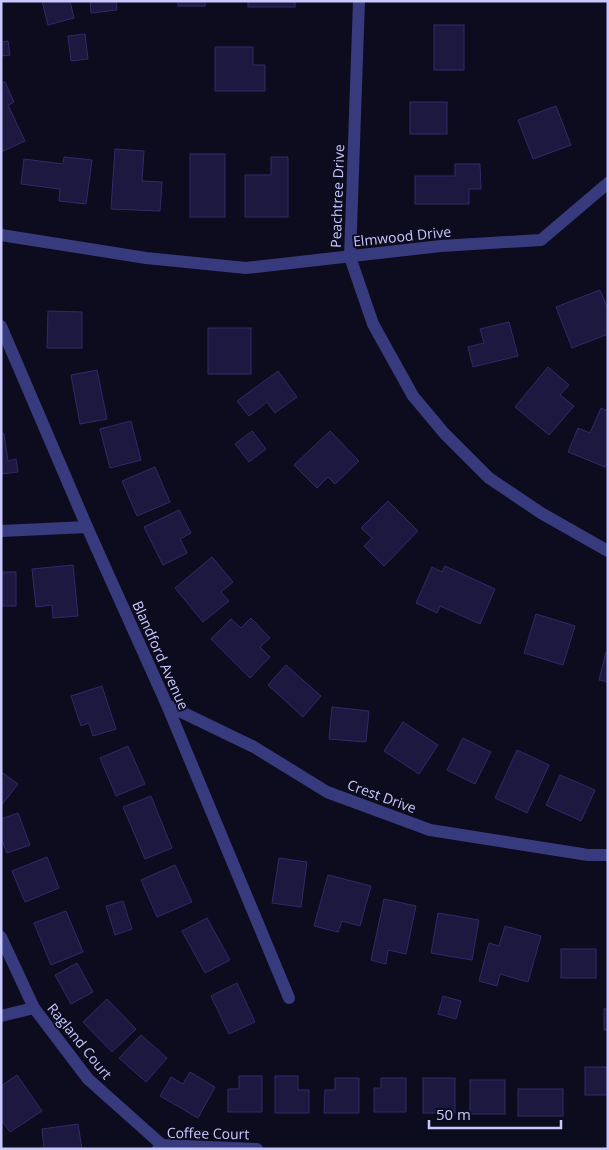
<svg xmlns="http://www.w3.org/2000/svg" width="609" height="1150" viewBox="0 0 609 1150" font-family="'Open Sans',sans-serif">
<style>
.building{fill:#1c183f;stroke:#302a6a}
.lines{fill:none;stroke-linecap:round;stroke-linejoin:round}
.minor{stroke:#373b7d;stroke-width:12}
.labels{text-anchor:middle;dominant-baseline:central;stroke-width:4;stroke-linejoin:round;paint-order:stroke}
.street-label{font-size:14px;fill:#cac9ff;stroke:#0d0c1e}
</style>
<rect width="100%" height="100%" fill="#0d0c1e"/>
<g class="building">
<polygon points="42,1 70,1 74,18 48,25"/>
<polygon points="90,1 116,1 117,10 91,13"/>
<rect x="178" y="1" width="27" height="5"/>
<rect x="248" y="1" width="47" height="6"/>
<rect x="434" y="25" width="30" height="45"/>
<polygon points="85,34 88,59 71,61 68,36"/>
<polygon points="8,41 10,55 1,56 1,42"/>
<polygon points="215,47 253,47 253,65 265,65 265,91 215,91"/>
<polygon points="5,82 14,102 8,105 25,141 1,152 1,83"/>
<rect x="410" y="102" width="37" height="32"/>
<polygon points="556,106 571,145 533,159 518,120"/>
<polygon points="115,149 144,151 142,181 162,182 160,211 111,209"/>
<rect x="190" y="154" width="35" height="63"/>
<polygon points="64,157 92,160 86,204 59,201 60,189 21,184 24,159 63,164"/>
<polygon points="271,157 288,157 288,217 245,217 245,175 271,175"/>
<polygon points="455,164 480,164 481,189 469,189 469,204 415,204 415,176 455,176"/>
<polygon points="600,290 608,309 608,334 572,348 556,307"/>
<polygon points="48,311 82,312 82,348 47,348"/>
<polygon points="509,322 518,356 473,367 468,347 484,343 480,329"/>
<rect x="208" y="328" width="43" height="46"/>
<polygon points="548,367 569,385 560,395 574,406 549,435 515,407"/>
<polygon points="97,370 107,419 80,424 71,375"/>
<polygon points="278,371 297,397 275,413 267,402 249,416 237,401"/>
<polygon points="601,408 608,411 608,461 605,467 568,452 578,428 590,433"/>
<polygon points="131,421 141,460 110,468 100,429"/>
<polygon points="252,431 266,449 249,462 235,444"/>
<polygon points="330,431 359,461 335,484 328,477 317,488 294,465"/>
<polygon points="1,434 4,434 8,461 16,459 18,472 1,474"/>
<polygon points="155,467 170,502 137,516 122,481"/>
<polygon points="388,501 418,531 384,566 364,546 372,538 361,528"/>
<polygon points="179,510 191,533 180,539 187,553 163,565 144,527"/>
<polygon points="212,557 233,582 221,592 229,601 203,622 175,588"/>
<polygon points="73,565 78,616 53,618 52,605 36,607 32,569"/>
<polygon points="445,566 495,589 480,624 440,606 437,613 416,603 432,567 442,572"/>
<rect x="1" y="572" width="15" height="34"/>
<polygon points="536,614 575,626 563,665 524,653"/>
<polygon points="251,618 270,638 260,647 270,657 250,678 211,639 231,619 241,628"/>
<polygon points="606,652 608,653 608,682 599,680"/>
<polygon points="286,665 321,696 303,717 268,685"/>
<polygon points="102,686 116,729 93,736 89,723 81,726 71,696"/>
<polygon points="332,707 369,711 366,742 329,739"/>
<polygon points="403,722 438,745 419,774 384,751"/>
<polygon points="463,738 491,752 475,784 447,770"/>
<polygon points="128,746 145,784 116,796 100,758"/>
<polygon points="517,750 549,765 527,813 495,798"/>
<polygon points="3,773 18,784 1,806 1,775"/>
<polygon points="560,775 595,790 581,821 546,805"/>
<polygon points="151,796 172,848 145,859 123,807"/>
<polygon points="18,813 30,845 7,853 1,838 1,819"/>
<polygon points="47,857 59,888 25,902 12,871"/>
<polygon points="279,858 307,862 301,907 272,903"/>
<polygon points="175,865 192,902 157,917 141,880"/>
<polygon points="328,875 371,886 360,926 342,921 338,932 314,926"/>
<polygon points="384,899 416,906 406,954 388,950 386,964 371,960"/>
<polygon points="123,901 132,929 115,935 106,906"/>
<polygon points="66,911 83,952 51,965 34,923"/>
<polygon points="438,913 479,920 472,960 431,953"/>
<polygon points="207,918 230,960 205,973 182,931"/>
<polygon points="505,926 541,936 528,982 500,974 497,986 479,981 489,943 499,946"/>
<rect x="561" y="949" width="35" height="29"/>
<polygon points="77,963 93,992 71,1004 55,975"/>
<polygon points="237,983 255,1022 229,1034 211,996"/>
<polygon points="443,996 461,1001 456,1019 438,1014"/>
<polygon points="107,999 136,1029 112,1052 83,1022"/>
<rect x="604" y="1009" width="4" height="21"/>
<polygon points="141,1035 167,1058 146,1082 119,1058"/>
<rect x="585" y="1067" width="23" height="28"/>
<polygon points="190,1072 215,1087 198,1118 160,1096 171,1077 183,1084"/>
<polygon points="17,1075 42,1111 10,1132 1,1120 1,1086"/>
<polygon points="239,1076 262,1076 262,1112 228,1112 228,1089 239,1089"/>
<polygon points="275,1076 298,1076 298,1090 309,1090 309,1113 275,1113"/>
<polygon points="335,1078 359,1078 359,1113 324,1113 325,1090 335,1090"/>
<polygon points="381,1078 406,1078 406,1112 374,1112 374,1088 381,1088"/>
<rect x="423" y="1078" width="32" height="35"/>
<rect x="470" y="1080" width="35" height="34"/>
<rect x="518" y="1089" width="45" height="27"/>
<polygon points="78,1124 82,1149 44,1149 42,1129"/>
</g>
<g class="lines">
<g class="minor">
<polyline points="359,1 350,257 373,324 413,396 444,433 489,478 541,513 608,551"/>
<polyline points="1,235 146,258 246,268 441,246 541,240 608,183"/>
<polyline points="1,326 87,527 167,705 289,998"/>
<polyline points="1,531 87,527"/>
<polyline points="167,705 254,747 327,792 430,830 588,855 608,855"/>
<polyline points="1,937 34,1008 88,1079 162,1145"/>
<polyline points="1,1016 34,1008"/>
<polyline points="158,1149 162,1145 257,1149"/>
</g>
</g>
<g class="labels">
<g class="street-label">
<text transform="translate(337 196) rotate(-88)">Peachtree Drive</text>
<text transform="translate(402 236) rotate(-6)">Elmwood Drive</text>
<text transform="translate(161 655) rotate(66)">Blandford Avenue</text>
<text transform="translate(382 796) rotate(20)">Crest Drive</text>
<text transform="translate(80 1041) rotate(51)">Ragland Court</text>
<text transform="translate(208 1133) rotate(1)">Coffee Court</text>
</g>
</g>
<rect width="609" height="1150" fill="none" stroke="#cac9ff" stroke-width="5"/>
<path d="M429 1120v8h132v-8" fill="none" stroke="#cac9ff" stroke-width="2.5"/>
<text x="436" y="1120" font-size="15" fill="#cac9ff" stroke="#0d0c1e" stroke-width="4" paint-order="stroke">50 m</text>
</svg>
